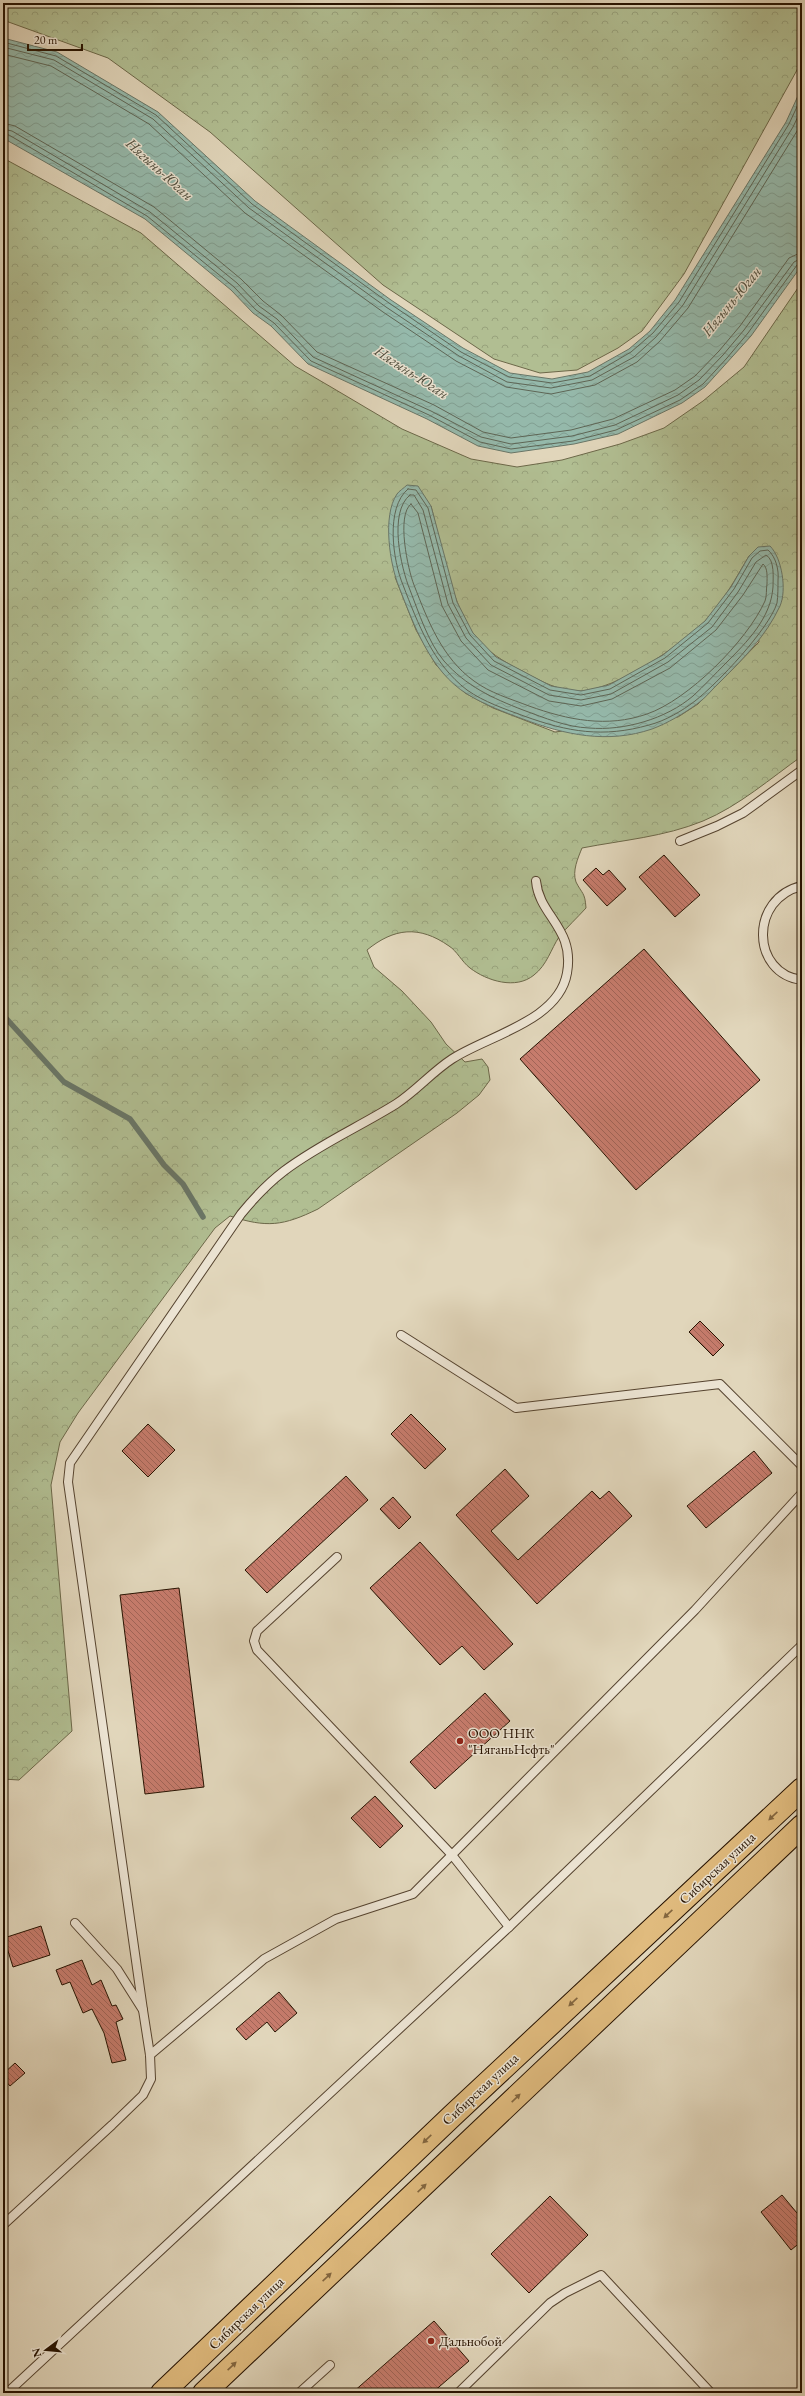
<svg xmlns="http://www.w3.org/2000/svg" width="805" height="2396" viewBox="0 0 805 2396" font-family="'EB Garamond',serif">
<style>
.forest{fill:url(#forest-crowns);stroke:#6c6849;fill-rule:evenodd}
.water{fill:url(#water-waves);stroke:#697667}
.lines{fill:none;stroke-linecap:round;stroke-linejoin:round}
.shore{stroke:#5e6656;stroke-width:1}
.stream{stroke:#697667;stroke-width:5.5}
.building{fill:url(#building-back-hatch);stroke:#261200}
.service-casing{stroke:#55432f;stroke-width:10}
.primary-casing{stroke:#261200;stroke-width:24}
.service{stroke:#ece4d3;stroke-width:8}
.primary{stroke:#e0bb7e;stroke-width:22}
.oneway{fill:#83663f}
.poi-dot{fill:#8f2418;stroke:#ece4d3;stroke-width:1.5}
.labels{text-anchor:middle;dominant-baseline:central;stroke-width:3;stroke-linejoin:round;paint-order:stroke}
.poi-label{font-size:14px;fill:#261200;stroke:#ece4d3;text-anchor:start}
.street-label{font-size:14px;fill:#261200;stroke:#ece4d3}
.water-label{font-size:15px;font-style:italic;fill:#4d4c3c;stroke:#ece4d3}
</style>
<defs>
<pattern id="forest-crowns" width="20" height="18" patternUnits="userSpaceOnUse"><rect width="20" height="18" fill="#b1be92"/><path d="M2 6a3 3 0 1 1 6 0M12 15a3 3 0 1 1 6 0" fill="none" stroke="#98a27c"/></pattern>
<pattern id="water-waves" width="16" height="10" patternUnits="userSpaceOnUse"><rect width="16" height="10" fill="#95b9ab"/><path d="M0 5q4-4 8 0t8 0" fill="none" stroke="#809e91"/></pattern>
<pattern id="building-back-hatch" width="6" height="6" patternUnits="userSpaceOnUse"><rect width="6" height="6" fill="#c77c6d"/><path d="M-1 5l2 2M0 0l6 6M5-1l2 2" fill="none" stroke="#a16457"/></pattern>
</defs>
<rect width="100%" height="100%" fill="#e1d6bb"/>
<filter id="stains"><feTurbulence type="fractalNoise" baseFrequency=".005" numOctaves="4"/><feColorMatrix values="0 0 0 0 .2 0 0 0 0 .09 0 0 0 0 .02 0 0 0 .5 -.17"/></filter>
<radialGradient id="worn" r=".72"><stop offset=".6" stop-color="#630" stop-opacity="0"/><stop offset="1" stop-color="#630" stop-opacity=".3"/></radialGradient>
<g class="forest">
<polygon points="3,3 802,3 802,61 684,274 642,331 618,348 577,370 540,373 494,359 383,285 210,132 108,58 3,20"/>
<path d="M 3,158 L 141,233 L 295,366 L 331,387 L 402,429 L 471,459 L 517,467 L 562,460 L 620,444 L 664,428 L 703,401 L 744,367 L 802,282 L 802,756 C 771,778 739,806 703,821 C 664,837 623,840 582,848 C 578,858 572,871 576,882 C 582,894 585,892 586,908 C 577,918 567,927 559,937 C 551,949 547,965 534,975 C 516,990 487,981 470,968 C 462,962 457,951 449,946 C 419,925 394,928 367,950 L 374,967 L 402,991 L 431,1022 L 446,1044 L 465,1062 L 482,1059 L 488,1067 L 490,1080 L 479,1095 L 457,1113 L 318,1209 C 283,1226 267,1228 230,1216 L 215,1228 L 78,1413 L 60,1442 L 51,1485 L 72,1731 L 19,1780 L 3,1779 ZM 431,506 C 442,548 449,595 472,632 C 485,651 504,662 524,672 C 542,682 559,691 580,691 C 616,690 680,646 705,621 C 723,602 736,578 749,556 L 759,642 L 698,704 L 678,717 L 555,732 L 493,708 L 465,693 L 436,665 L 416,630 L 395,577 Z"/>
</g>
<g class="water">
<polygon points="3,38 57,52 158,112 255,201 391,300 463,348 510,373 552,379 588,372 629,349 650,331 675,300 786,122 802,87 802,265 751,336 705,387 682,403 618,434 574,444 511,453 478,446 427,419 308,364 271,326 253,313 231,290 145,219 3,138"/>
<path d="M 407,485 L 418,486 L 431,506 L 457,602 L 473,633 L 496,657 L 551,686 L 581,691 L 609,685 L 663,655 L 705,621 L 731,587 L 749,556 L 758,547 L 770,546 C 782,558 787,590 780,606 C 766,636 744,658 721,681 C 713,688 706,698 697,704 C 683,714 668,723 652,729 C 608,744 565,735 523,719 C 504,712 485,705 467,694 C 430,671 414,625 399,587 C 390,565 382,516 397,494 C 399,491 404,488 407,485 Z"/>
</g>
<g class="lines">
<g class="shore">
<polyline points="3,42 56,56 156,115 252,204 389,303 461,352 509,377 552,383 590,376 631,352 653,333 679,302 789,124 802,96"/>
<polyline points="3,47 54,60 153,119 249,208 386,307 459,356 507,382 551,388 592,380 634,357 656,337 683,305 793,127 802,108"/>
<polyline points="3,54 51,66 149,124 245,213 383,312 456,361 506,387 551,394 595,385 637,362 660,341 688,308 802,123"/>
<polyline points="3,123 15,126 154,207 241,279 263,301 281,315 317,352 434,405 483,432 511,438 571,430 613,419 675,390 695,376 719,351 740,326 789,258 802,252"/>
<polyline points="3,129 12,131 150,212 237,283 259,306 277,319 313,357 431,411 481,437 511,444 572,436 615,425 678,395 699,380 723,355 744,330 794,262 802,258"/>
<polyline points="3,134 9,135 147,216 234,287 256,310 274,323 311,361 429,415 480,442 511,449 573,441 616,430 680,400 703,384 727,358 748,333 797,265 802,263"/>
<path d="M 408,489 L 416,490 L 428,508 L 453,603 L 470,635 L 494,661 L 550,690 L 581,695 L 610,689 L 665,658 L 708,623 L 734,589 L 752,558 L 760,551 L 768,550 C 776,557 779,570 778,580 C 778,587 778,596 777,603 C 769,629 717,684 695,701 C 682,711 665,721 649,725 C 603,738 568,732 524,716 C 505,709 484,702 467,690 C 433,664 418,624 403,585 C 393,561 385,508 408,489 Z"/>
<path d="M 410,495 L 414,495 L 423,510 L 448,604 L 466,638 L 491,665 L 549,695 L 581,700 L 611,694 L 668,662 L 712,627 L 738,592 L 756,562 L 766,555 C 775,560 773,578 773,587 C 771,618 747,642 726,663 C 715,674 704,686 693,696 C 666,719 624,731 589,728 C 566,727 545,718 523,710 C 492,698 466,686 444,661 C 428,642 419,613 410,590 C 401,568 388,512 410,495 Z"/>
<path d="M 411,504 L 418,513 L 442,606 L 461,641 L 488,670 L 549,701 L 581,706 L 612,699 L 670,668 L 716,630 L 743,595 L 763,564 C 768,568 767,577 767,584 C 766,589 767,596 765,601 C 747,641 688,700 647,714 C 607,728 568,720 529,706 C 511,699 490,693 474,681 C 442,658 428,621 414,585 C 408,570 396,515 411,504 Z"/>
</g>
<polyline class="stream" points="3,1015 64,1082 130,1119 164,1165 183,1184 203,1217"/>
</g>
<g class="building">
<polygon points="664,855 700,895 675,917 639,877"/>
<polygon points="596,868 603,875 609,870 626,889 607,906 583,880"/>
<polygon points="644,949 760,1080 636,1190 520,1059"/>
<polygon points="700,1321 724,1345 713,1356 689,1332"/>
<polygon points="411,1414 446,1449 425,1469 391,1434"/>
<polygon points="148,1424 175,1450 148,1477 122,1451"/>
<polygon points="754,1451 772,1473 706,1528 687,1506"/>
<polygon points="505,1469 529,1496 491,1531 518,1560 592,1491 600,1499 609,1491 632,1516 537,1604 456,1515"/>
<polygon points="346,1476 368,1500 267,1593 245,1570"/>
<polygon points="393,1497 411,1517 399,1529 380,1509"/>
<polygon points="420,1542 513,1644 484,1670 462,1646 440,1665 370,1588"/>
<polygon points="179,1588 204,1787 145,1794 120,1595"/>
<polygon points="485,1693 510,1721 435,1789 410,1762"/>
<polygon points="375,1796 403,1826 380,1848 351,1818"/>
<polygon points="41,1926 50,1955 13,1967 4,1938"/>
<polygon points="82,1960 92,1985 101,1980 112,2006 116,2005 123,2019 116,2022 126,2060 112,2063 104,2033 92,2009 83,2013 70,1982 62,1985 56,1970"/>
<polygon points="279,1992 297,2013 275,2032 267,2022 246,2040 236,2029"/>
<polygon points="15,2063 25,2073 10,2086 3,2078 3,2074"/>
<polygon points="782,2195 802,2219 802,2241 791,2250 761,2212"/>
<polygon points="550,2196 588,2235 529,2293 491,2254"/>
<polygon points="434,2321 469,2361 432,2393 352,2393"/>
</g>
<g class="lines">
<defs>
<g id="service">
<polyline points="680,841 717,826 743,813 802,770"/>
<path d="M 802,886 C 749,898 751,974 802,980"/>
<polyline points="401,1335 516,1408 720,1384 802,1466"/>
<polyline points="337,1557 257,1631 254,1641 257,1650 452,1855 509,1927"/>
<path d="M 143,2010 L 68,1482 L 70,1463 L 241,1214 C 254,1198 267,1184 284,1171 C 318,1145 359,1127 396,1104 C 416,1091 432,1072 452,1059 C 487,1036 559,1021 567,973 C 575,928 539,916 536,881"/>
<polyline points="150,2055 264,1959 336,1919 413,1894 695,1610 802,1493"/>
<polyline points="3,2225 112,2125 143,2095 151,2079 150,2055 143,2010 117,1969 75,1923"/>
<polyline points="7,2393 509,1927 802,1645"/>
<polyline points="299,2393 330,2365"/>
<polyline points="458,2393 550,2303 565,2293 601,2275 711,2393"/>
</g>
<g id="primary">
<polyline points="162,2393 452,2116 802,1789"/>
<polyline points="204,2393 802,1826"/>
</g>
</defs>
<use href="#service" class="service-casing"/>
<use href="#primary" class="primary-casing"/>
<use href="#service" class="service"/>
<use href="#primary" class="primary"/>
</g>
<defs><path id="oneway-solid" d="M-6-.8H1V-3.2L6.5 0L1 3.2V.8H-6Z"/></defs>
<g class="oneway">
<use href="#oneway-solid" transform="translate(773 1816) rotate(137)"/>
<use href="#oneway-solid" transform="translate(668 1914) rotate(137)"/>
<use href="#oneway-solid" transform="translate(573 2002) rotate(137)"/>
<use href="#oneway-solid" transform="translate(516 2098) rotate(-44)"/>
<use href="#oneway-solid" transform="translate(427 2139) rotate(136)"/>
<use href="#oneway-solid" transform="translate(422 2188) rotate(-43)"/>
<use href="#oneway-solid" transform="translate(327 2277) rotate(-43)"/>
<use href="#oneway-solid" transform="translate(232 2366) rotate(-43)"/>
</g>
<g class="poi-dot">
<circle cx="460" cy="1741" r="4"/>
<circle cx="431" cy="2341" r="4"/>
</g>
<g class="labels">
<g class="poi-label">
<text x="468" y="1733">ООО ННК<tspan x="468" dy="16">"НяганьНефть"</tspan></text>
<text x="439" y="2341">Дальнобой</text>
</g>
<g class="street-label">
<text transform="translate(717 1868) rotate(-43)">Сибирская улица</text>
<text transform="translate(480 2089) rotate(-43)">Сибирская улица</text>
<text transform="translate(246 2313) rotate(-44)">Сибирская улица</text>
</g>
<g class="water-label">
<text transform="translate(160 169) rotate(42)">Нягынь-Юган</text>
<text transform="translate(731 301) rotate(-51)">Нягынь-Юган</text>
<text transform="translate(412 372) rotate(33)">Нягынь-Юган</text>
</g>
</g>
<rect width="805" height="2396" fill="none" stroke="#e1d6bb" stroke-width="16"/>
<rect x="4" y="4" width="797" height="2388" fill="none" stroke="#261200" stroke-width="2"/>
<rect x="8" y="8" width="789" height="2380" fill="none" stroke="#261200"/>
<g transform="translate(46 2350) rotate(254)" stroke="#ece4d3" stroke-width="3" paint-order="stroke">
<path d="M0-3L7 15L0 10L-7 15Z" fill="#261200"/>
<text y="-6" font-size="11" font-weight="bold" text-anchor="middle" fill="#261200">N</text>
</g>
<path d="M28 44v6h54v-6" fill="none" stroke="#261200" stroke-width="2"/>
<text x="34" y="44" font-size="12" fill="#261200" stroke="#ece4d3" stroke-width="3" paint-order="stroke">20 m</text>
<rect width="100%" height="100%" filter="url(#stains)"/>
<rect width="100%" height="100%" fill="url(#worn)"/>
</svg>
